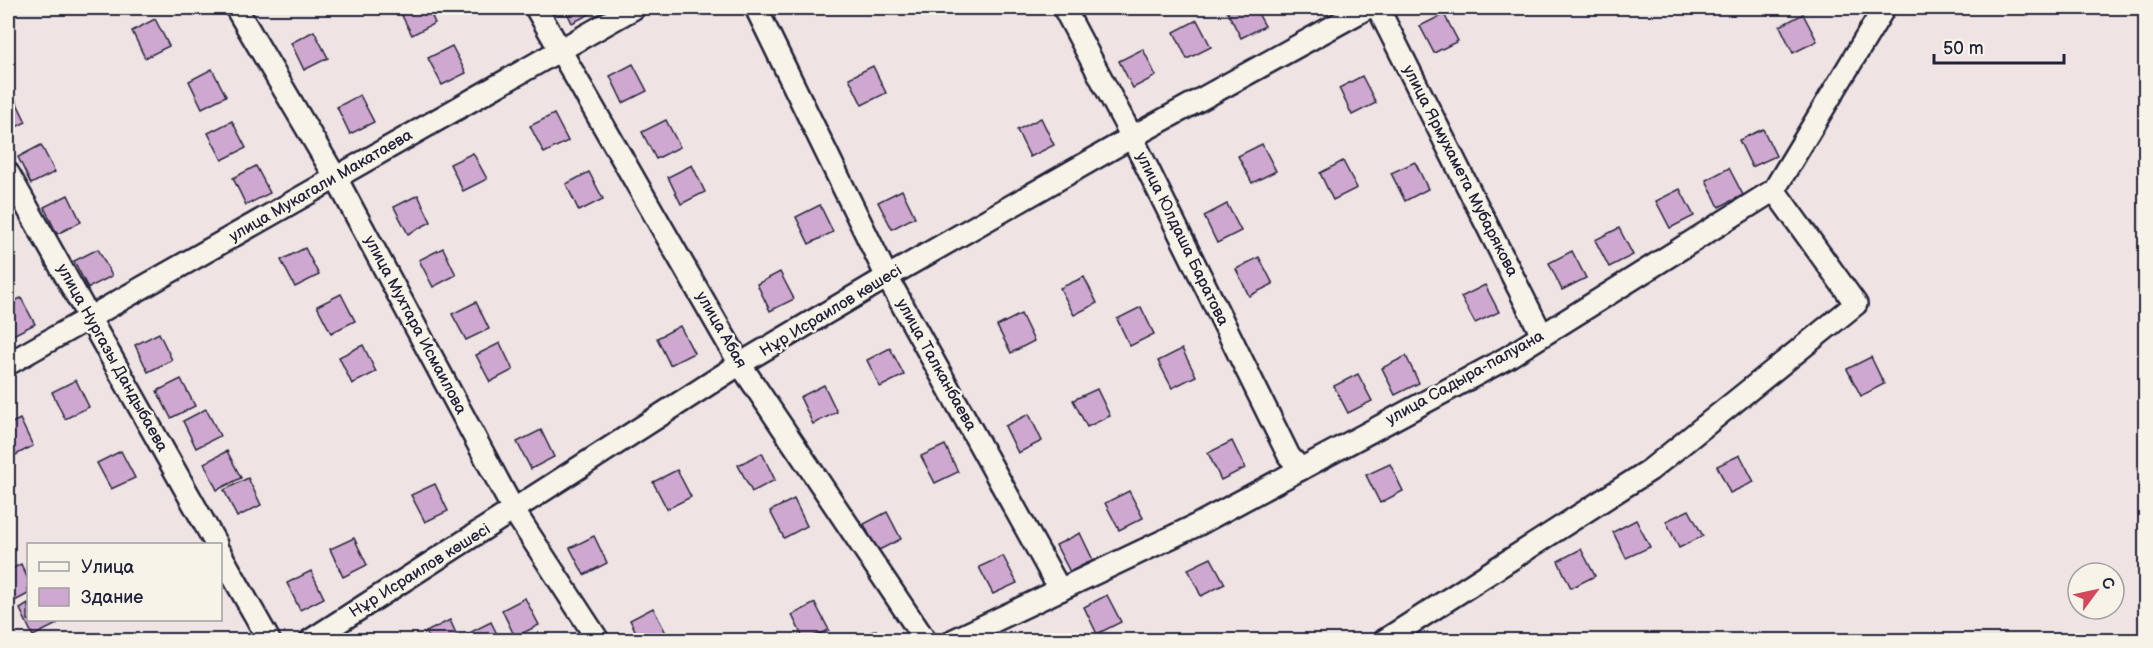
<svg xmlns="http://www.w3.org/2000/svg" width="2153" height="648" viewBox="0 0 2153 648" font-family="'Balsamiq Sans',sans-serif">
<style>
.building{fill:#cfa8d0;stroke:#22223b;stroke-width:1.5}
.lines{fill:none;stroke-linecap:round;stroke-linejoin:round}
.minor-casing{stroke:#22223b;stroke-width:26}
.minor{stroke:#f7f3e8;stroke-width:21}
.labels{text-anchor:middle;dominant-baseline:central;stroke-width:5;stroke-linejoin:round;paint-order:stroke}
.street-label{font-size:16px;fill:#22223b;stroke:#f7f3e8}
</style>
<rect width="100%" height="100%" fill="#efe4e3"/>
<filter id="ink" filterUnits="userSpaceOnUse"><feTurbulence type="fractalNoise" baseFrequency=".0167" numOctaves="2"/><feDisplacementMap in="SourceGraphic" scale="12" xChannelSelector="R" yChannelSelector="G"/><feConvolveMatrix kernelMatrix="1 2 1 2 8 2 1 2 1" color-interpolation-filters="sRGB"/></filter>
<g filter="url(#ink)">
<g class="building">
<polygon points="398,8 428,8 435,23 412,35"/>
<polygon points="565,8 594,8 596,11 572,23"/>
<polygon points="1234,8 1255,8 1265,26 1241,38 1227,11"/>
<polygon points="1444,14 1458,41 1434,53 1420,26"/>
<polygon points="1803,14 1817,41 1793,53 1780,26"/>
<polygon points="155,19 169,46 145,58 132,31"/>
<polygon points="1197,20 1211,47 1187,59 1174,32"/>
<polygon points="314,31 328,58 304,70 291,43"/>
<polygon points="452,46 466,73 442,85 428,58"/>
<polygon points="1143,49 1156,76 1133,88 1119,61"/>
<polygon points="633,64 647,91 623,103 610,76"/>
<polygon points="873,66 886,93 862,105 849,78"/>
<polygon points="212,69 226,96 202,108 189,81"/>
<polygon points="1362,76 1376,103 1352,115 1339,88"/>
<polygon points="13,95 26,122 8,131 8,97"/>
<polygon points="360,95 374,122 350,134 337,107"/>
<polygon points="554,114 568,141 544,153 530,126"/>
<polygon points="1041,118 1054,145 1030,157 1017,130"/>
<polygon points="666,120 680,147 656,159 642,132"/>
<polygon points="232,121 246,148 222,160 208,133"/>
<polygon points="1763,129 1776,156 1752,167 1739,140"/>
<polygon points="1262,144 1276,171 1252,183 1238,156"/>
<polygon points="41,145 55,172 31,184 18,157"/>
<polygon points="473,153 487,179 463,191 450,164"/>
<polygon points="1343,161 1357,188 1333,200 1320,173"/>
<polygon points="1415,162 1428,189 1405,201 1391,173"/>
<polygon points="692,165 705,192 681,204 668,177"/>
<polygon points="256,166 270,193 246,205 233,178"/>
<polygon points="1729,168 1743,195 1719,207 1706,180"/>
<polygon points="589,172 603,199 579,211 566,184"/>
<polygon points="1680,189 1694,216 1670,228 1656,201"/>
<polygon points="902,190 915,217 892,229 878,202"/>
<polygon points="68,195 81,222 57,234 44,207"/>
<polygon points="418,195 431,222 408,234 394,207"/>
<polygon points="1227,204 1241,231 1217,243 1204,216"/>
<polygon points="820,205 833,232 809,244 796,217"/>
<polygon points="1619,228 1633,255 1609,267 1595,240"/>
<polygon points="305,248 319,275 295,287 281,260"/>
<polygon points="443,248 456,275 433,287 419,260"/>
<polygon points="98,249 112,276 88,288 74,261"/>
<polygon points="1572,251 1586,278 1562,290 1549,263"/>
<polygon points="1259,257 1273,284 1249,296 1236,269"/>
<polygon points="780,272 794,299 770,311 757,284"/>
<polygon points="1084,277 1097,303 1074,315 1060,288"/>
<polygon points="1485,285 1499,312 1475,323 1461,297"/>
<polygon points="341,294 355,321 331,333 317,306"/>
<polygon points="21,298 35,324 11,336 8,330 8,304"/>
<polygon points="476,302 489,329 466,340 452,314"/>
<polygon points="1141,307 1154,334 1130,346 1117,319"/>
<polygon points="1021,314 1034,341 1011,353 997,326"/>
<polygon points="680,326 694,353 670,365 657,338"/>
<polygon points="159,333 172,360 148,372 135,345"/>
<polygon points="500,343 513,370 490,382 476,355"/>
<polygon points="363,345 376,372 352,384 339,357"/>
<polygon points="890,348 904,375 880,387 867,360"/>
<polygon points="1182,349 1196,376 1172,388 1158,361"/>
<polygon points="1406,356 1419,383 1395,395 1382,368"/>
<polygon points="1871,357 1884,384 1861,396 1847,369"/>
<polygon points="1358,374 1372,401 1348,413 1334,386"/>
<polygon points="181,379 195,406 171,418 157,391"/>
<polygon points="76,380 89,407 65,419 52,392"/>
<polygon points="824,385 837,412 813,424 800,397"/>
<polygon points="1097,389 1110,416 1087,427 1073,400"/>
<polygon points="206,409 220,436 196,448 183,421"/>
<polygon points="1029,414 1042,441 1018,453 1005,426"/>
<polygon points="20,419 33,446 10,458 8,454 8,425"/>
<polygon points="541,430 554,457 531,469 517,442"/>
<polygon points="1232,441 1245,468 1221,480 1208,453"/>
<polygon points="945,445 958,472 935,483 921,456"/>
<polygon points="121,451 135,478 111,489 97,463"/>
<polygon points="227,451 241,478 217,490 204,463"/>
<polygon points="762,453 775,480 752,492 738,465"/>
<polygon points="1740,455 1754,482 1730,493 1717,466"/>
<polygon points="1390,464 1403,491 1380,503 1366,475"/>
<polygon points="677,470 691,497 667,509 653,482"/>
<polygon points="248,478 261,505 237,517 224,490"/>
<polygon points="435,484 448,511 425,522 411,495"/>
<polygon points="1129,491 1143,518 1119,530 1105,503"/>
<polygon points="794,499 807,526 784,538 770,511"/>
<polygon points="1689,510 1703,536 1679,548 1666,521"/>
<polygon points="887,512 901,539 877,551 864,524"/>
<polygon points="1636,520 1650,547 1626,558 1613,532"/>
<polygon points="1080,533 1093,560 1070,572 1056,545"/>
<polygon points="594,536 607,563 584,575 570,548"/>
<polygon points="354,538 367,565 343,577 330,549"/>
<polygon points="1581,549 1595,576 1571,588 1558,561"/>
<polygon points="1003,556 1017,583 993,594 979,567"/>
<polygon points="1211,558 1225,584 1201,596 1188,569"/>
<polygon points="21,564 28,579 28,594 11,603 8,597 8,571"/>
<polygon points="311,571 324,598 300,610 287,583"/>
<polygon points="1107,595 1121,622 1097,634 1084,607"/>
<polygon points="525,598 539,625 515,637 502,610"/>
<polygon points="815,603 829,630 804,640 792,615"/>
<polygon points="28,604 28,620 55,620 57,624 33,636 20,609"/>
<polygon points="653,608 667,635 656,640 640,640 630,620"/>
<polygon points="450,620 459,640 430,640 426,632"/>
<polygon points="491,622 500,640 470,640 467,634"/>
<polygon points="876,630 881,640 855,640"/>
</g>
<g class="lines">
<defs>
<g id="minor">
<polyline points="236,8 336,178 514,511 598,640"/>
<polyline points="536,8 740,364 925,640"/>
<polyline points="756,8 887,277 1060,590"/>
<polyline points="1064,8 1132,137 1289,456 1301,469"/>
<polyline points="1378,8 1542,335"/>
<polyline points="8,173 216,544"/>
<polyline points="8,364 634,8"/>
<polyline points="220,553 269,640"/>
<polyline points="311,640 740,364 887,277 1132,137 1367,8"/>
<polyline points="954,640 1197,525 1505,359 1774,190 1884,8"/>
<polyline points="1385,640 1650,470 1856,304 1774,190"/>
</g>
</defs>
<use href="#minor" class="minor-casing"/>
<use href="#minor" class="minor"/>
</g>
</g>
<g class="labels">
<g class="street-label">
<text transform="translate(1460 171) rotate(63)">улица Ярмухамета Мубарякова</text>
<text transform="translate(321 186) rotate(-30)">улица Мукагали Макатаева</text>
<text transform="translate(1182 239) rotate(64)">улица Юлдаша Баратова</text>
<text transform="translate(831 311) rotate(-31)">Нұр Исраилов көшесі</text>
<text transform="translate(415 325) rotate(62)">улица Мухтара Исмаилова</text>
<text transform="translate(721 330) rotate(60)">улица Абая</text>
<text transform="translate(112 358) rotate(61)">улица Нургазы Дандыбаева</text>
<text transform="translate(936 365) rotate(61)">улица Талканбаева</text>
<text transform="translate(1465 378) rotate(-29)">улица Садыра-палуана</text>
<text transform="translate(420 571) rotate(-32)">Нұр Исраилов көшесі</text>
</g>
</g>
<rect width="2153" height="648" fill="none" stroke="#f7f3e8" stroke-width="30"/>
<rect x="15" y="15" width="2123" height="618" fill="none" stroke="#22223b" stroke-width="2" filter="url(#ink)"/>
<rect x="27" y="543" width="195" height="78" fill="#f7f3e8" stroke="#a29fa3" stroke-width="1.5"/>
<rect x="39" y="562" width="30" height="9" fill="#f7f3e8" stroke="#a29fa3" stroke-width="1.5"/>
<text x="81" y="573" font-size="18" fill="#22223b">Улица</text>
<rect x="39" y="588" width="30" height="18" fill="#cfa8d0" stroke="#a29fa3" stroke-width="1.5"/>
<text x="81" y="603" font-size="18" fill="#22223b">Здание</text>
<g transform="translate(2096 591) rotate(57)"><circle r="28" fill="#f7f3e8" stroke="#a29fa3" stroke-width="1.5"/>
<path d="M0-4.5L10 22L0 15L-10 22Z" fill="#d1495b"/>
<text y="-9" font-size="16" font-weight="bold" text-anchor="middle" fill="#22223b">С</text>
</g>
<path d="M1934 54v9h130v-9" fill="none" stroke="#22223b" stroke-width="3"/>
<text x="1943" y="54" font-size="18" fill="#22223b" stroke="#f7f3e8" stroke-width="4.5" paint-order="stroke">50 m</text>
</svg>
